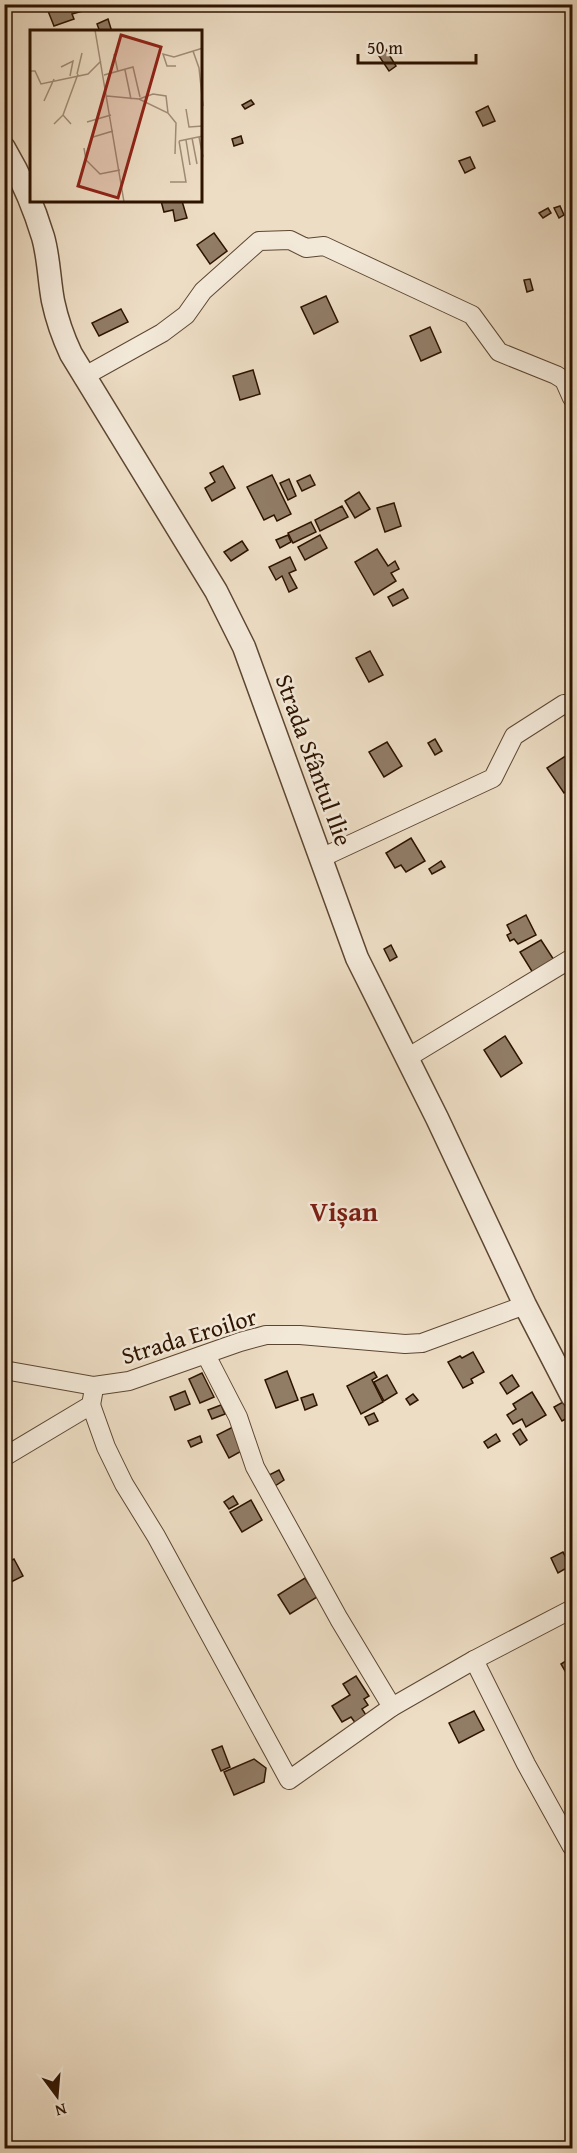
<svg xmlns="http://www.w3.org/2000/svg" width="577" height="2153" viewBox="0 0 577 2153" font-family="'Gentium Book Plus',serif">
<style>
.building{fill:#917c66;stroke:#2d1300;stroke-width:1.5}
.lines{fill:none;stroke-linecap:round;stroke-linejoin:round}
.minor-casing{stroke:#5d4631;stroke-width:20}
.tertiary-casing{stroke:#5d4631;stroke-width:25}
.minor{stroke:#f3e9d9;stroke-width:18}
.tertiary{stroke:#f3e9d9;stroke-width:22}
.labels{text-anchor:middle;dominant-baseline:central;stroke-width:5;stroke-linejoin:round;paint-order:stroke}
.street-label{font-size:24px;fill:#2d1300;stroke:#f3e9d9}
.quarter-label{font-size:27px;font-weight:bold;fill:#7a1f14;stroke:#f3e9d9}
.inset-road{fill:none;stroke:#a08c76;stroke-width:1.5}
.view{fill:#8f2418;fill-opacity:0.15;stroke:#8f2418;stroke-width:3}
.inset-edge{fill:none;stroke:#2d1300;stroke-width:3}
</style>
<rect width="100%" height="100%" fill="#edddc4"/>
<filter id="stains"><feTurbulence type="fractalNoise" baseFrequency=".00333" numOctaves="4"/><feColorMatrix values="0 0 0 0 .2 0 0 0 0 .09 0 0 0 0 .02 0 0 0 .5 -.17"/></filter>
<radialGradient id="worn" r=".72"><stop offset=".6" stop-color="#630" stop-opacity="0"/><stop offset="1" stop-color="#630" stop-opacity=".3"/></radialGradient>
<g class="building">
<polygon points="66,4 81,4 83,11 72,14 74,19 54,26 48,11"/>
<polygon points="108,19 112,32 100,32 97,24"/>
<polygon points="385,48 396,66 389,71 377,53"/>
<polygon points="251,100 254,104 245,109 242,105"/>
<polygon points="488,106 495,121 483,126 476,112"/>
<polygon points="241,136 243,143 234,146 232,139"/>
<polygon points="470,157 475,168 465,173 459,161"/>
<polygon points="161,201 182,201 187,218 175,221 173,210 164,212"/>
<polygon points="560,206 564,215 559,218 554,208"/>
<polygon points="548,208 551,213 543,218 539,213"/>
<polygon points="214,233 227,251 210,264 197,245"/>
<polygon points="530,279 533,290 527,292 524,280"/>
<polygon points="326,296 338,322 314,334 301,307"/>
<polygon points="121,309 128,322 99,336 92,323"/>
<polygon points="430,327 441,352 421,361 410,336"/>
<polygon points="253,370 260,394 240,400 233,376"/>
<polygon points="223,466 235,488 212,501 205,488 215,482 210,473"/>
<polygon points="272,475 291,514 277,521 274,515 264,520 247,487"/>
<polygon points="310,475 315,485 302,491 297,481"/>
<polygon points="289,479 296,496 288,500 280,483"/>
<polygon points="359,492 370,509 355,518 345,501"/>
<polygon points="394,503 401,526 385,532 377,508"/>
<polygon points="342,506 348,517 320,531 315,520"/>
<polygon points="311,522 316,532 293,543 288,533"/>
<polygon points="288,535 291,542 280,548 276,540"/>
<polygon points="320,535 327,548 305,560 298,547"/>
<polygon points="242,541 248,550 231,561 224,552"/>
<polygon points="377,549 388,566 395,561 399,569 391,573 396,581 374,595 355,562"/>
<polygon points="290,557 296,570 289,573 297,588 289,592 282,576 276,580 269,567"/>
<polygon points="403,589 408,598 393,606 388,597"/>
<polygon points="370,651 383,675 369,682 356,658"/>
<polygon points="435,739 442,751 435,755 428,743"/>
<polygon points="387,742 402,766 384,777 369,752"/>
<polygon points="567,755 572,764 572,787 564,793 547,768"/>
<polygon points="411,838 425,861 406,872 401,865 395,868 386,853"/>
<polygon points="441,861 445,867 432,874 429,869"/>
<polygon points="526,915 536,935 518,944 514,939 510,941 507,935 511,933 507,925"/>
<polygon points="541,940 554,960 533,973 520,952"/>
<polygon points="391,945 397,957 390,961 384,949"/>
<polygon points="505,1036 522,1063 501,1077 484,1050"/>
<polygon points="473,1352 484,1372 471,1379 473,1383 463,1388 448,1362 460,1356 462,1358"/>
<polygon points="287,1371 298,1400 276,1408 265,1380"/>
<polygon points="374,1372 377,1377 372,1380 383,1402 361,1414 347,1386"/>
<polygon points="202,1373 214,1397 200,1403 189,1379"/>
<polygon points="387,1375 397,1393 384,1401 374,1382"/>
<polygon points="512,1375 519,1386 507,1394 500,1383"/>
<polygon points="185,1391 190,1404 175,1410 170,1397"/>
<polygon points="532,1392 546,1415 526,1427 522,1419 513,1424 507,1415 516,1409 513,1404"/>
<polygon points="313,1394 317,1405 305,1410 301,1398"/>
<polygon points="413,1394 418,1400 410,1405 406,1399"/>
<polygon points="563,1402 571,1416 562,1421 554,1407"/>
<polygon points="221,1405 225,1414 212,1419 208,1410"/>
<polygon points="374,1413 378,1421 369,1425 365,1417"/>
<polygon points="235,1426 247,1448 229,1458 217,1435"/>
<polygon points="520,1429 527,1440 520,1445 513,1434"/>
<polygon points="496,1434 500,1441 488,1448 484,1442"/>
<polygon points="200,1436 202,1442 191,1447 188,1441"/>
<polygon points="279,1470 284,1480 275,1486 269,1475"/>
<polygon points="233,1496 238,1504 229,1509 224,1502"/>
<polygon points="251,1500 262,1520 242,1532 230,1512"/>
<polygon points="563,1552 570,1566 558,1573 551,1558"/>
<polygon points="14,1559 23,1576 11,1582 4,1570 4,1564"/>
<polygon points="305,1578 317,1597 290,1614 278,1595"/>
<polygon points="572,1657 572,1683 561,1664"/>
<polygon points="356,1676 369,1696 364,1699 368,1705 362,1709 370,1721 359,1728 351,1717 342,1722 332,1706 350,1695 343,1684"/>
<polygon points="474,1711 484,1730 459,1743 449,1723"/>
<polygon points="222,1746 230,1767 221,1771 212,1750"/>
<polygon points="254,1759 266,1768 264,1782 234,1795 224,1772"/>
</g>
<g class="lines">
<defs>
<g id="minor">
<polyline points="83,377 162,333 186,315 203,291 259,241 290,240 306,248 324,246 472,315 499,352 556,375 564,380 572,398"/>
<polyline points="321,858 493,778 514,736 564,704"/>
<polyline points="407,1058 572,958"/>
<polyline points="206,1355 238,1417 255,1467 339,1619 392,1707"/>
<polyline points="4,1370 94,1386 129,1381 240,1342 266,1335 300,1335 405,1344 422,1343 525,1305"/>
<polyline points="91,1405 106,1447 124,1484 156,1536 289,1780 392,1707 474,1660 572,1609"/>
<polyline points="4,1457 91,1405 93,1394"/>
<polyline points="474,1660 526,1764 572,1847"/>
</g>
<path id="tertiary" d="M 4,148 C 20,175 34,207 43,237 C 49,258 49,280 53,301 C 57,320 63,337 71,354 L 216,591 L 244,647 L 357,958 L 437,1118 L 525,1305 L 572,1396"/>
</defs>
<use href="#minor" class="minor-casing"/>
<use href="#tertiary" class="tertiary-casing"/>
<use href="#minor" class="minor"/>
<use href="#tertiary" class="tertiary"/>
</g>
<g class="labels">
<g class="street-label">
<text transform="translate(314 760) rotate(70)">Strada Sfântul Ilie</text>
<text transform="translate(189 1336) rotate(-17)">Strada Eroilor</text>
</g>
<g class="quarter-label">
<text x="344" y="1211">Vișan</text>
</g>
</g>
<g transform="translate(30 30)">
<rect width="172" height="172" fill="#edddc4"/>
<path class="inset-road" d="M 65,0 L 94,172M 163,21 L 169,38 L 173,76M 84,24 L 88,42M 146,36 L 137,36 L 133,24 L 144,27 L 173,18M 31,37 L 43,31 L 40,46M 95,40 L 101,69M 0,41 L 5,41 L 11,54 L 58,44 L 71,31M 47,44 L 52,23M 74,45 L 103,37 L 110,67M 77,66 L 109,69 L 138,83 L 146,93 L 145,124M 109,69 L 123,64 L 136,66 L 138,83M 14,71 L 24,49M 156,79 L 159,97 L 173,96M 33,85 L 48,44M 57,92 L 81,85M 24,94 L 33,85 L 41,94M 63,107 L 83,101M 169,107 L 173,127M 162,108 L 167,134M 156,110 L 160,135M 149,111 L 173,106M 54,118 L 56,130 L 70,144 L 90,140M 140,152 L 156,152 L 149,111"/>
<path class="view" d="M 91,5 L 131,17 L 88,168 L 48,156 Z"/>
<rect width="172" height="172" class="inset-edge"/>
</g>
<rect width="577" height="2153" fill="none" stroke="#edddc4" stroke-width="24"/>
<rect x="6" y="6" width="565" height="2141" fill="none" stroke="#2d1300" stroke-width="3"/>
<rect x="12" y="12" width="553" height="2129" fill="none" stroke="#2d1300" stroke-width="1.5"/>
<g transform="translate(57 2096) rotate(164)" stroke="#f3e9d9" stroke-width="4.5" paint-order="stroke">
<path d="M0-4.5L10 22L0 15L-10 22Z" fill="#2d1300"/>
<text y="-9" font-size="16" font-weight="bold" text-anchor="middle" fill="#2d1300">N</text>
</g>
<path d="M358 54v9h118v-9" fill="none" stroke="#2d1300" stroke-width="3"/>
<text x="367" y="54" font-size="18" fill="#2d1300" stroke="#f3e9d9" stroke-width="4.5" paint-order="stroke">50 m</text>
<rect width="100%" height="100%" filter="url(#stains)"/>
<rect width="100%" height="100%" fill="url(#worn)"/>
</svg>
